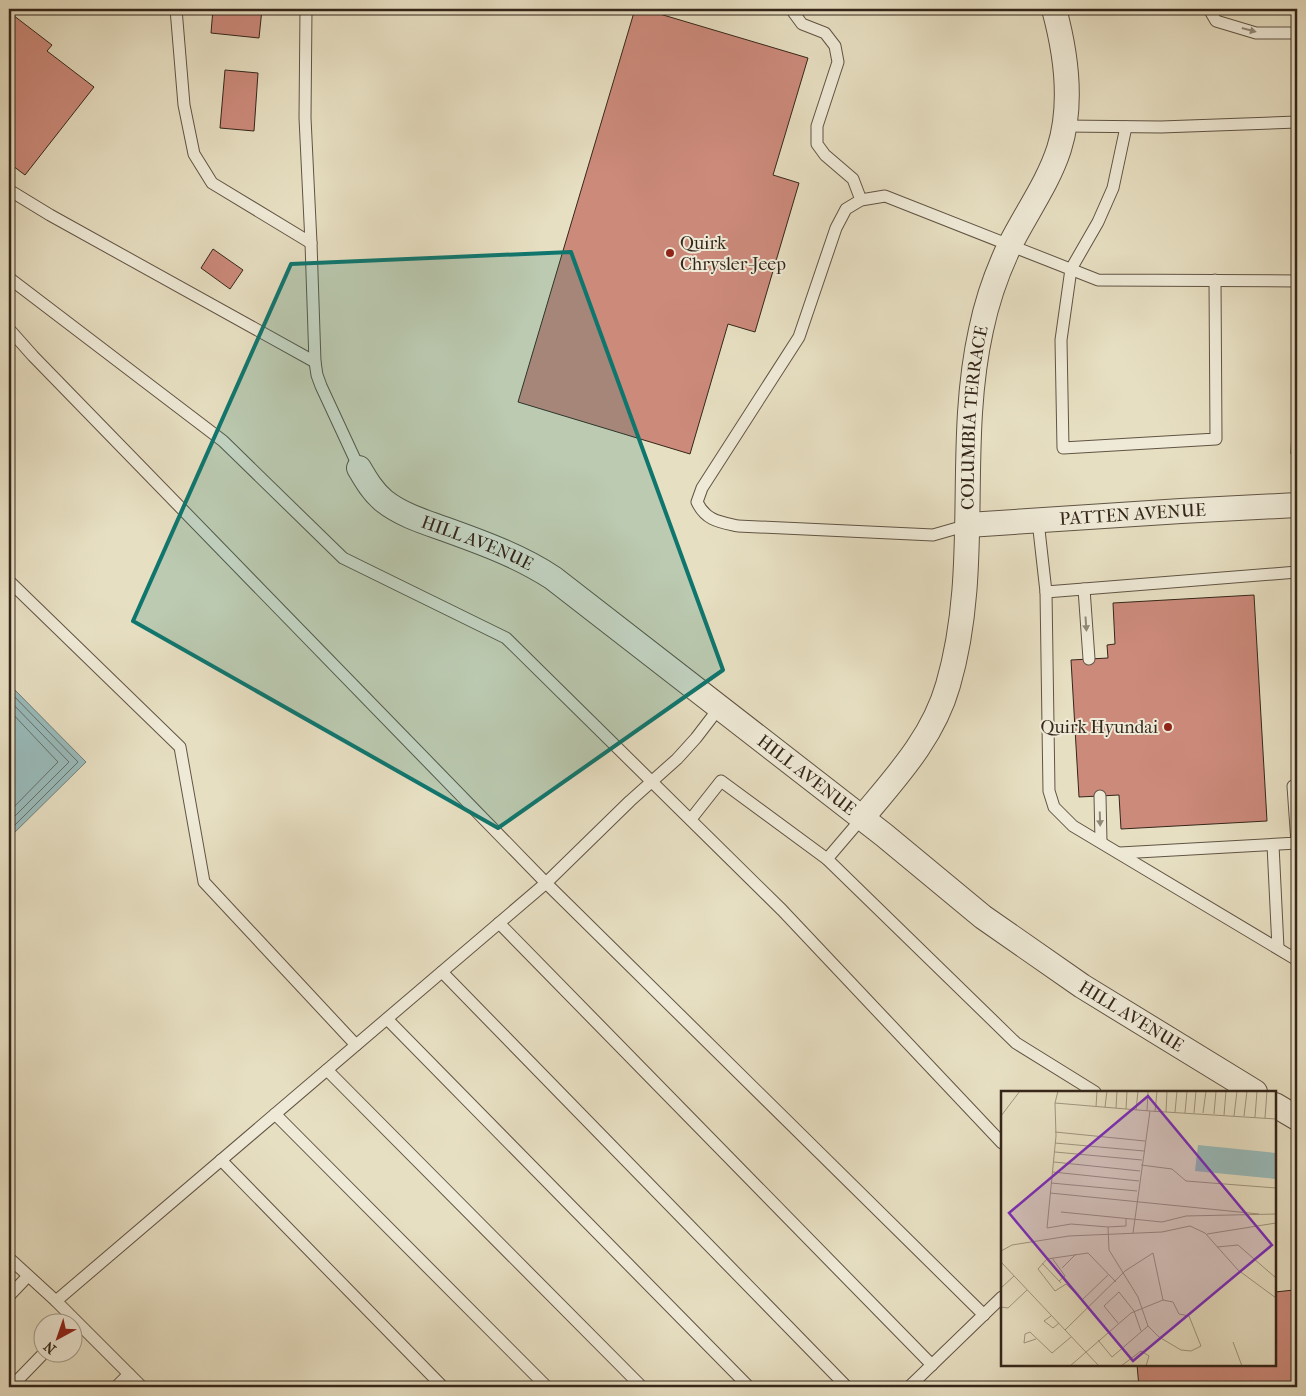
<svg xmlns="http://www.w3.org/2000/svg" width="1306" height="1396" viewBox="0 0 1306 1396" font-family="'IM FELL French Canon',serif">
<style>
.water{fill:#9bb;stroke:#717f7b}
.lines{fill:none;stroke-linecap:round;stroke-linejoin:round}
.shore{stroke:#66706a;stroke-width:1}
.building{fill:#cc8a7b;stroke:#34261a}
.lane-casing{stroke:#615444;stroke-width:13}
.street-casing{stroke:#615444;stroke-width:26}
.lane{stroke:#efead7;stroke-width:11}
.street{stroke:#efead7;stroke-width:24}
.oneway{fill:#928878}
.marked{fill:#0f766e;fill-opacity:0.2;stroke:#0f766e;stroke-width:4;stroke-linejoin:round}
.poi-dot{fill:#8f2418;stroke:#efead7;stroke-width:2}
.labels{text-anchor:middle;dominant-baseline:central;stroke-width:4;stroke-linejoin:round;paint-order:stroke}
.poi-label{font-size:18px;fill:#34261a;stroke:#efead7;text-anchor:start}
.street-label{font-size:18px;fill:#34261a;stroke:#efead7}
.inset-road{fill:none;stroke:#9f957f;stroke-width:1}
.view{fill:#7b2cbf;fill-opacity:0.15;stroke:#7b2cbf;stroke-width:2.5}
.inset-edge{fill:none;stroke:#34261a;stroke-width:2.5}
</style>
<rect width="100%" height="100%" fill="#e7dfc2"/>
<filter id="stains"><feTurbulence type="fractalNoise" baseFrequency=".004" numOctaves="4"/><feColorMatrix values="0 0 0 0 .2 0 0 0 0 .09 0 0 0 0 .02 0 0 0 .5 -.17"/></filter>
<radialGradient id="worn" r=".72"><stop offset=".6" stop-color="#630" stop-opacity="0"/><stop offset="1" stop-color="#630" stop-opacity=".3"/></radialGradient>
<polygon class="water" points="9,684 86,762 9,838"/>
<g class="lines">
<g class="shore">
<polyline points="9,691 78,762 9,831"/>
<polyline points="9,700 69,762 9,822"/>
<polyline points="9,710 58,762 9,812"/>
</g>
</g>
<g class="building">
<polygon points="213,9 262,9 259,38 211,33"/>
<polygon points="635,9 643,9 808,58 773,175 799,183 755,332 728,324 690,454 518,402"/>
<polygon points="9,12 52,45 47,51 94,87 25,175 9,163"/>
<polygon points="225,70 258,73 254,131 220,128"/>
<polygon points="213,249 243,270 230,289 201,268"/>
<polygon points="1292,426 1297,426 1297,454 1291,454"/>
<polygon points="1254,595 1267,821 1121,829 1119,795 1079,797 1071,660 1108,658 1107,645 1115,644 1113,603"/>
<polygon points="1294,1290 1297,1333 1297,1387 1139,1387 1137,1365 1275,1365 1275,1292"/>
</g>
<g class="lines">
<defs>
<g id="lane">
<polyline points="176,9 184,105 194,154 212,183 311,243"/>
<polyline points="306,9 305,118 311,243 315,362 317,375 321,386 359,468"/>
<polyline points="791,9 802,24 825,33 835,46 838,62 817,126 817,144 825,155 853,179 861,200"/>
<polyline points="1209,9 1216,21 1256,33 1297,33"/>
<polyline points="1064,126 1161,127 1297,122"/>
<polyline points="1126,127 1113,188 1098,222 1071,269 1061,340 1063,448 1216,439 1215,280"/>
<polyline points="9,190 50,215 315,362"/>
<polyline points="9,278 223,441 343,558 506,638 782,910 1002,1143"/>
<polyline points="9,329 33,356 546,883 984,1315"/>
<polyline points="1038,521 1046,592 1049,791 1054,807 1073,826 1297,960"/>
<path d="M 968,525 L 933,535 L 738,526 C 720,522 706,521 697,502 L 702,488 L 799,337 L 836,228 L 846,209 L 861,200 L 885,196 L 1098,280 L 1297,281"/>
<polyline points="9,581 180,747 204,882 356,1045"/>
<polyline points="1084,589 1089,659"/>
<polyline points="1046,592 1297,572"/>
<polyline points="1100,796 1101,842"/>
<polyline points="691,819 721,781 827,859 862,818"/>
<polyline points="1273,845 1278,948"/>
<polyline points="1120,853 1297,843 1293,786 1297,786"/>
<polyline points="827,859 1016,1043 1095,1092"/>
<polyline points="499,923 932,1365"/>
<polyline points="442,972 847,1387"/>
<polyline points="387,1019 749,1387"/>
<polyline points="327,1070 642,1387"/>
<polyline points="275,1114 547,1387"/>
<polyline points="221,1160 443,1387"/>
<polyline points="9,1258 56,1301 546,883 630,801 677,759 696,738 719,708"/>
<polyline points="9,1296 28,1276"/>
<polyline points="56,1301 142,1387"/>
<polyline points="11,1387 43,1354"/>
<polyline points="116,1387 129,1374"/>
<polyline points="909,1387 1002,1297"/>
</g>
<g id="street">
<path id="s1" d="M 359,468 C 366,480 373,492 384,501 C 403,516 428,523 450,531 C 486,544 521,557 553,578 L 884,835 L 983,917 L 1082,986 L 1255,1092"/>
<path id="s2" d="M 968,525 L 1181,511 L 1297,505"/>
<path id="s3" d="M 862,818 C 896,777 933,738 948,685 C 982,569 955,447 981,330 C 987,301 997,272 1010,245 C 1026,213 1048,183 1059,149 C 1073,105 1066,53 1054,9"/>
<polyline points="1275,1105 1297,1118"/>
</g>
</defs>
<use href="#lane" class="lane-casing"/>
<use href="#street" class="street-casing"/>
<use href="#lane" class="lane"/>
<use href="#street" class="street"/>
</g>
<defs><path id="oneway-solid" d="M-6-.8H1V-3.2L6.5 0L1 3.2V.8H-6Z" transform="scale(1.25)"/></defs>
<g class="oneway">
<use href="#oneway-solid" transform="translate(1249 30) rotate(15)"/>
<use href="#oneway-solid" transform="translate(1086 624) rotate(86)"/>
<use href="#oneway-solid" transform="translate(1100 819) rotate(88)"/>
</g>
<path class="marked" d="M 571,252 L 723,670 L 498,828 L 133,621 L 291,264 Z"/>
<g class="poi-dot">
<circle cx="670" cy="253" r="5"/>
<circle cx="1168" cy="727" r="5"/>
</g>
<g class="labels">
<g class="poi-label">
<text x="680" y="243">Quirk<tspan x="680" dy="21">Chrysler-Jeep</tspan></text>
<text x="1158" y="727" text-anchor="end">Quirk Hyundai</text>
</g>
<g class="street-label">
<text stroke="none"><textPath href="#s3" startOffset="429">COLUMBIA TERRACE</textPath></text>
<text stroke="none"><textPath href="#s2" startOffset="165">PATTEN AVENUE</textPath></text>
<text stroke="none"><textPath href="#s1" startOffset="144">HILL AVENUE</textPath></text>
<text stroke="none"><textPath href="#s1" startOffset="549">HILL AVENUE</textPath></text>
<text stroke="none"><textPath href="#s1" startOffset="954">HILL AVENUE</textPath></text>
</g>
</g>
<g transform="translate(1001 1091)">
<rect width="275" height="275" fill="#e7dfc2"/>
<path d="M 197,54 L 275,62 L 275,88 L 194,80 Z" fill="#9bb"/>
<path class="inset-road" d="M 57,0 L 54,12 L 149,20M 54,12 L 55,45 L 46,137 L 70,133 L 107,136M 95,16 L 96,0M 104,16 L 106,0M 115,17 L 116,0M 125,18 L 126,0M 135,19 L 137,0M 146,20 L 147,0M 154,21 L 156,0M 165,21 L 166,0M 174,21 L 176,0M 184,22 L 186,0M 193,22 L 195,0M 202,22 L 205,0M 213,23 L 215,0M 223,24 L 225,0M 0,25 L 19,0M 233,25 L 236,0M 243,25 L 246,0M 254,26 L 256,0M 264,27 L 266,0M 54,41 L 144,50M 54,52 L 143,60M 54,61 L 141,69M 53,71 L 139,80M 140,74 L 171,78 L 185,90 L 275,97M 52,81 L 138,90M 50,92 L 136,100M 49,102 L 258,123M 60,121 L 161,131 L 185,125 L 275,123M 125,128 L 125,135 L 107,136 L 108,159 L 137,206 L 147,235 L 158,246 L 180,259 L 190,260 L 200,255 L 188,225 L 178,223 L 172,211 L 162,209M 132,142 L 149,20 L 275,28M 206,143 L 275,132M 216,156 L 237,154 L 275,187M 0,160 L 11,154 L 68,145 L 161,141 L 189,135 L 204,142 L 237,179 L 275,207M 51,167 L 64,185 L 58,190M 0,171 L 98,275M 41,172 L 60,192M 61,177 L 75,163M 107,184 L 81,209 L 65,193 L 54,200 L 37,178 L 46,168 L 87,162 L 115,191M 0,197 L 13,185M 0,216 L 7,217 L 26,199M 50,225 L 43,230 L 52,237 L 58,232M 117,232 L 103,215 L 118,201 L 133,220 L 140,240M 64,239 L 124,180 L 152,162 L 162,209 L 130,222 L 69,275M 35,248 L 23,252 L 24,243 L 29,241 L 51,262 L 70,246M 97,249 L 111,266 L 147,235M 232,251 L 241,275M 120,275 L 140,260 L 148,265 L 145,275"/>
<path class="view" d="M 147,5 L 271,154 L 132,270 L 8,122 Z"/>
<rect width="275" height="275" class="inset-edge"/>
</g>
<rect width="1306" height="1396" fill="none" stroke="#e7dfc2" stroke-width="30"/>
<rect x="10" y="10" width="1286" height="1376" fill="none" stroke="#34261a" stroke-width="2.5"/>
<rect x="15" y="15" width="1276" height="1366" fill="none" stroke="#34261a"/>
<g transform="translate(58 1338) rotate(220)"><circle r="24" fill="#efead7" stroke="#a49c8b"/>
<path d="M0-4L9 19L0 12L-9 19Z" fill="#8f2418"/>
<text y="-8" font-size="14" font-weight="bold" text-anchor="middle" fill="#34261a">N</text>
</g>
<rect width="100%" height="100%" filter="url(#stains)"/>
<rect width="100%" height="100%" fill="url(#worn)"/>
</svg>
